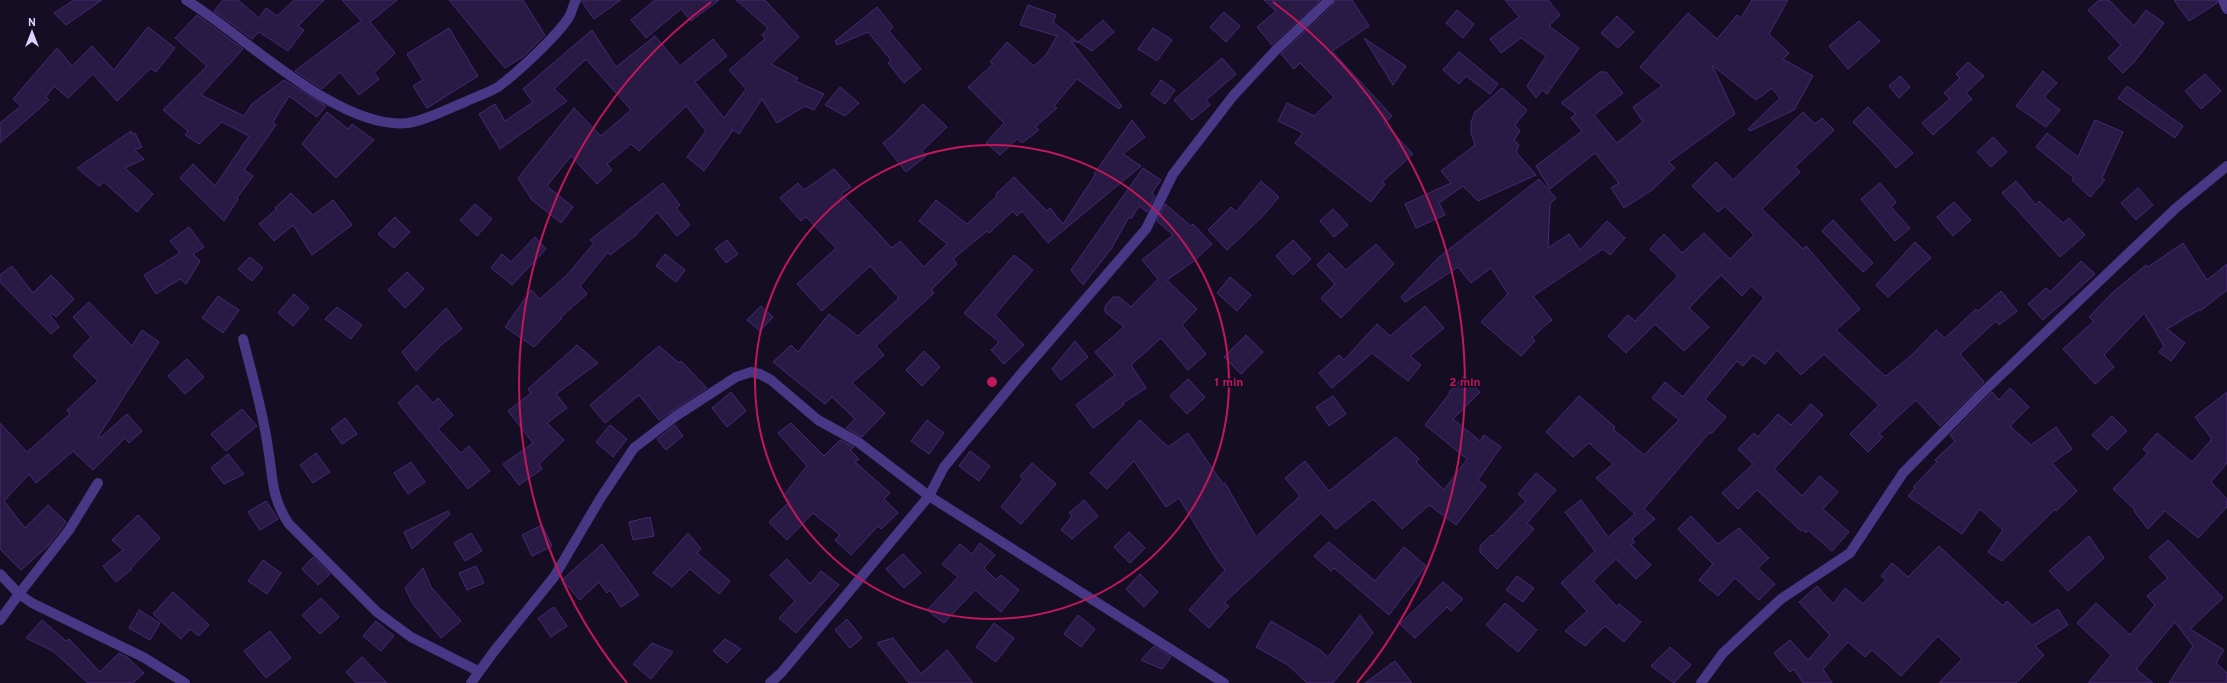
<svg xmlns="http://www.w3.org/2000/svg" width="2227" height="683" viewBox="0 0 2227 683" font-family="Overpass,sans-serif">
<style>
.building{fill:#291945;stroke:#452a72}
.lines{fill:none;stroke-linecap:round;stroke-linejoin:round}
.street{stroke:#473784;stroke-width:10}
.ring{fill:none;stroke:#c2185b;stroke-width:2}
.centre{fill:#c2185b;stroke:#150d24;stroke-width:2}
.ring-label{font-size:12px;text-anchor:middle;font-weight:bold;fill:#c2185b;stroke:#150d24;stroke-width:3;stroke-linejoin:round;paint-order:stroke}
</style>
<rect width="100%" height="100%" fill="#150d24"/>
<g class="building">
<polygon points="74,0 102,0 66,25 54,13"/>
<polygon points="223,0 238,0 259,18 266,8 277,16 294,0 324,0 298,26 304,30 288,51 259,32 252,39 214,11"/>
<polygon points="342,0 397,0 370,22 395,53 374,73 379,79 359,95 340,72 322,89 295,71 361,21"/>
<polygon points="449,0 523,0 545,35 524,56 505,68"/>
<polygon points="582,0 621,0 594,19 582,2"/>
<polygon points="655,0 719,0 691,21 681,9 646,38 631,20"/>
<polygon points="736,0 765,0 799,37 771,64 798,78 795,81 824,94 814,110 805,106 777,123 762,99 739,134 732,129 733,130 704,171 687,157 706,131 686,106 639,151 631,144 607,164 612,170 597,184 571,156 547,186 573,207 561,223 532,200 518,178 574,108 601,136 631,110 586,59 554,89 567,101 500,149 479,114 495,104 505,121 533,102 523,89 592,30 616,67 655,36 680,66 713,39 727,56 695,82 724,118 746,89 729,70 765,39 762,35 768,28"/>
<polygon points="1264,0 1320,0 1272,45 1257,27 1276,11"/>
<polygon points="1335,0 1352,0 1369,26 1332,51 1392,116 1384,123 1413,154 1382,182 1385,184 1371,202 1295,143 1303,133 1278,121 1287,103 1314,116 1334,97 1300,63 1294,69 1281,54 1333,5"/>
<polygon points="1505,0 1548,0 1560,15 1549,26 1579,48 1547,94 1542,90 1536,98 1527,86 1546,56 1521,38 1501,53 1490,39 1519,17"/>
<polygon points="1752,0 1788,0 1769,34 1789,53 1783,59 1813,76 1794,110 1750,131 1748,129 1780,98 1772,88 1756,100 1712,65 1735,114 1669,162 1675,168 1652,190 1624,208 1611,188 1619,183 1595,153 1550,189 1536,166 1582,131 1571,118 1576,114 1561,103 1600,72 1606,72 1623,93 1594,115 1617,143 1643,122 1633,107 1662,86 1640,67 1688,13 1717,39 1737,15 1741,18"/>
<polygon points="2099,0 2109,0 2134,26 2146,10 2164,23 2135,61 2123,73 2108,58 2121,45 2088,10"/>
<polygon points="2174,0 2217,0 2217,3 2189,21"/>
<polygon points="1028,5 1056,15 1053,22 1078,42 1071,41 1122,106 1119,109 1077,79 1054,106 1057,108 1035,127 1039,130 1022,143 1017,139 1000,155 986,143 1004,123 968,87 993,64 990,62 1007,42 1034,66 1046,55 1057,36 1020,25"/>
<polygon points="877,7 893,27 889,31 921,69 904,83 888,63 891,60 868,32 837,45 835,41"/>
<polygon points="1457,10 1474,24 1463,38 1446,23"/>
<polygon points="1224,12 1240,26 1226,42 1210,27"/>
<polygon points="197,15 243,49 201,95 244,116 252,104 284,80 326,106 317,117 289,96 273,122 276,125 244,170 253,176 237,198 238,199 224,221 180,178 193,164 215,186 249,136 222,122 199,144 185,135 188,131 163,110 207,66 175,38"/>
<polygon points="1617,16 1634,32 1618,48 1601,33"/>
<polygon points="1103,20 1114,32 1092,51 1078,42"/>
<polygon points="1859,21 1880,41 1848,69 1829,46"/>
<polygon points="148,27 175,48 156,72 151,68 117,101 93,74 68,98 54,86 46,97 49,100 0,143 0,123 21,106 13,99 57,48 72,66 92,46 114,70"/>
<polygon points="449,28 478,76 427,108 413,86 423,80 407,54"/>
<polygon points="1153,28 1172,40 1157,61 1138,49"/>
<polygon points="1364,38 1406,66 1393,85"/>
<polygon points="1459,52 1498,84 1490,94 1466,76 1459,84 1443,70"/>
<polygon points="1222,58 1236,74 1206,100 1210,105 1192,120 1174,100"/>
<polygon points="1968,62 1984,76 1966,93 1972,99 1933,135 1922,123 1950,99 1944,93 1960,78 1956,74"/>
<polygon points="2043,71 2057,83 2044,97 2060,110 2046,127 2016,106"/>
<polygon points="2205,74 2221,91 2201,109 2185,91"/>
<polygon points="1900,76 1910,87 1899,98 1889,86"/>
<polygon points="1161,80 1175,90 1165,104 1151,94"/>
<polygon points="2127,86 2183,126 2175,138 2118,98"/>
<polygon points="840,87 859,103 845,116 825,105"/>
<polygon points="1502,88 1527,110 1515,125 1520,131 1514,140 1519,145 1516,152 1536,175 1478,201 1463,186 1439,203 1445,215 1416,228 1405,204 1451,183 1441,171 1475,145 1471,133 1471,122 1475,112"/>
<polygon points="923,104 947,127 922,151 926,156 906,172 883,143 894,134"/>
<polygon points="1868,107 1913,153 1896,168 1880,149 1853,122"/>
<polygon points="327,112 348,129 352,124 374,140 336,178 302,144"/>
<polygon points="1803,112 1815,124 1822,118 1834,130 1795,167 1800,172 1762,209 1803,249 1806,246 1860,309 1836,330 1884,375 1886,376 1913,354 1936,330 1945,338 1976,309 1978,311 2001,291 2017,311 1999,325 1996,321 1960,354 1984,382 1940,426 1916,400 1879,434 1883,437 1868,452 1850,434 1879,405 1824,354 1801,375 1777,350 1765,364 1753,355 1743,366 1737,361 1705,399 1726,417 1712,433 1709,433 1644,509 1655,519 1632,539 1635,542 1631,545 1651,565 1636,579 1616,559 1593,581 1617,607 1619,604 1641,622 1624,642 1605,626 1585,646 1565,631 1587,611 1561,583 1595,551 1565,512 1581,500 1608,537 1635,514 1596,478 1613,464 1589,443 1573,457 1546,432 1579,396 1615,427 1613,429 1644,455 1679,420 1652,398 1665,382 1683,397 1764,298 1751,286 1742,296 1721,275 1689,308 1709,327 1684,351 1655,324 1626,353 1608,336 1628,315 1635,321 1678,276 1650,249 1664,234 1682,253 1704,233 1730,259 1754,235 1725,206 1718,212 1692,186 1716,162 1733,180"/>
<polygon points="1132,120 1145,137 1123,154 1141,166 1048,243 1022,211 1017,216 1013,211 989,233 987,231 953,259 957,264 931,290 934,293 876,346 884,355 852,383 885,413 862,437 846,428 855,419 832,397 825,404 773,362 791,345 798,352 829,314 858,336 899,298 870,266 822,311 797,284 836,248 806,217 801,221 780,198 798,183 804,190 834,169 851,187 841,194 892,248 900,241 924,267 947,244 919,221 936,200 967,224 997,196 996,194 1014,177 1047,211 1050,208 1063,224 1095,175 1094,174"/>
<polygon points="2095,120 2123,132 2102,178 2105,180 2090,197 2072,180 2074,178 2036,147 2047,133 2078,157"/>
<polygon points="131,131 132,134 135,133 142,147 135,150 144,159 125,168 153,194 137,212 104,182 99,186 77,168"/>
<polygon points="1993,137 2007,152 1991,167 1977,152"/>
<polygon points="1143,168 1161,180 1152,193 1155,196 1147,212 1139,206 1131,219 1129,217 1111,249 1083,285 1071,270"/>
<polygon points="1539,179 1556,198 1550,204 1548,248 1569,234 1580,250 1607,221 1625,238 1610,255 1603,249 1533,296 1552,320 1532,337 1535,341 1521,356 1481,322 1508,294 1491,268 1471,283 1458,267 1405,302 1401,297 1438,258"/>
<polygon points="1261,181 1279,197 1263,216 1227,250 1208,230 1231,207 1236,212"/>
<polygon points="2016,181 2036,205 2039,201 2063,223 2069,218 2085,235 2060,257 2002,193"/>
<polygon points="663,183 680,205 676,208 690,225 677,236 657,212 636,235 610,255 608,252 580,286 587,294 561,317 562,318 534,347 505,327 531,290 540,299 568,274 594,243 590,240"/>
<polygon points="1880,183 1896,202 1891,207 1910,228 1895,241 1861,199"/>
<polygon points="2138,188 2153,205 2136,220 2121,203"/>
<polygon points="291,193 313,215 333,200 352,225 312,255 293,225 274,241 259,224 277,209 275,208"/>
<polygon points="1954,202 1971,220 1953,236 1937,217"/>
<polygon points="475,204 492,219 477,236 460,220"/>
<polygon points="1165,204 1191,226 1193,224 1212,244 1194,261 1167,280 1197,309 1182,325 1206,354 1188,370 1161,338 1131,365 1146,388 1123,403 1124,405 1093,428 1076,405 1115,375 1095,352 1124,327 1105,312 1105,306 1113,297 1119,297 1131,307 1158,279 1142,260 1173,235 1157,221"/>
<polygon points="1333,209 1348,225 1334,237 1320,221"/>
<polygon points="395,217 410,232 394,248 378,234"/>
<polygon points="1833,220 1873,263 1863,272 1822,231"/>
<polygon points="189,227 204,247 193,254 200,261 186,284 180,279 156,294 144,275 180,253 170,241"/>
<polygon points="535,237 546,249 512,285 491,268 502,254 511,262"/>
<polygon points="727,240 738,254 726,263 715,249"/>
<polygon points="1293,240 1311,259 1293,275 1276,256"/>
<polygon points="1915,242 1931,258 1888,297 1876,285"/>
<polygon points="2183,243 2207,280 2227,264 2227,290 2200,311 2199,310 2167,329 2185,343 2171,361 2159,352 2164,346 2144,313 2104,355 2114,367 2095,384 2063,349 2094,321 2089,317 2112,293 2146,265 2148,267"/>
<polygon points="1376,244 1394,264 1341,318 1321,298 1335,284 1317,265 1329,253 1346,270"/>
<polygon points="665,254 685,270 676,282 656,266"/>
<polygon points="1014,255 1033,270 995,315 1024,345 1004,364 991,350 999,342 964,313"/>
<polygon points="250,257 263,268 252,281 238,269"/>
<polygon points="2081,261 2095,274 2043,320 2028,304 2046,288 2050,292"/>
<polygon points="12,266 33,293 51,275 74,299 56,317 52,313 50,315 59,327 51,334 0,282 0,275"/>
<polygon points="407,272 424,289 405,308 388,290"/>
<polygon points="1230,277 1251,295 1237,311 1217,293"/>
<polygon points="294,294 309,308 293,326 278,313"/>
<polygon points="218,296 239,310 223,333 202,318"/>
<polygon points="89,302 132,346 142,330 159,342 98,437 100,438 127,414 142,431 129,443 125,438 93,470 73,451 36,483 29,474 4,501 25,528 48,505 66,522 49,545 21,570 0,549 0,423 27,452 70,414 67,410 98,381 73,356 91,337 73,317"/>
<polygon points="761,306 773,317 760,331 747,320"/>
<polygon points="1425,306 1444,328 1410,356 1421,365 1408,381 1372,353 1332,388 1319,373 1339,355 1344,360 1377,324 1390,336"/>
<polygon points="337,307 362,325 351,339 325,319"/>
<polygon points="446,308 462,329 442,344 416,371 402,352"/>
<polygon points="1246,335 1263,352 1241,374 1224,357"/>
<polygon points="1075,341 1088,357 1061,380 1052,369"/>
<polygon points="577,345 598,363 556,394 567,408 547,423 564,440 539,464 542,469 519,485 503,464 533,443 508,411 531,393 528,389"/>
<polygon points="659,346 679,363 681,361 707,388 659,420 639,395 605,423 590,405"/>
<polygon points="924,351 940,367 922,386 906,370"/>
<polygon points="187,359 204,377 185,394 168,376"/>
<polygon points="1464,376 1480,392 1453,419 1480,441 1484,435 1501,447 1478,480 1486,486 1456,525 1429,505 1402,529 1373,499 1336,529 1321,513 1224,603 1229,606 1209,628 1189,610 1225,570 1217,560 1179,498 1166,507 1134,461 1107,489 1090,473 1140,420 1168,447 1188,433 1223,484 1225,483 1256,537 1300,496 1285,478 1305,461 1329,491 1396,437 1419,459 1416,462 1444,490 1467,459 1425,425 1450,393 1449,392"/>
<polygon points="1188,379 1205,397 1187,414 1170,396"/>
<polygon points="417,385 433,403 438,398 453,415 438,429 461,453 469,446 490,471 468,489 398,403"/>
<polygon points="2010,388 2029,407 2010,426 2031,445 2056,427 2072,449 2052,463 2077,491 2056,511 2055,509 2002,561 1988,552 2003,530 1980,509 1962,534 1908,496 1915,488 1913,487 1937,462 1935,460 1955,441 1950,435 1992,392 1999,400"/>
<polygon points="731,392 746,411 727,427 712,408"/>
<polygon points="2227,392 2227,463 2211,482 2227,499 2227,507 2198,538 2165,511 2148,529 2134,511 2135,510 2113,489 2148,453 2143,449 2157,433 2192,462 2212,439 2195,417"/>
<polygon points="1333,396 1346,414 1329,426 1316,407"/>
<polygon points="1811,404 1823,415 1774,469 1802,496 1820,476 1838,492 1823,509 1849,532 1832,551 1808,530 1806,533 1803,530 1801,531 1757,490 1738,509 1722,493 1753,464 1738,449 1754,433 1758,437 1778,414 1791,425"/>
<polygon points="242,409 257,426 226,451 211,434"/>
<polygon points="2112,416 2127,431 2107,450 2092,435"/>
<polygon points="345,418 357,434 342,444 331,429"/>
<polygon points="927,420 944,433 929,454 911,441"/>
<polygon points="791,423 824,456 840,440 854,447 850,450 859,459 855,462 890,493 884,499 898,513 881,529 878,526 851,555 835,540 840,535 813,513 787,540 769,522 790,501 783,496 807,466 778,433"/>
<polygon points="610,425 627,439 613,457 596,442"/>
<polygon points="675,425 683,436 666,450 657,439"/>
<polygon points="970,451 990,466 979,481 959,466"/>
<polygon points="316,453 330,472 313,483 300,465"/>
<polygon points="228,454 244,474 224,484 211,468"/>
<polygon points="411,462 425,482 408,494 394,473"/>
<polygon points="1032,463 1056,484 1021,524 1001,507 1023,479 1020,476"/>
<polygon points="1536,473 1556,490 1527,523 1534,529 1497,569 1480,552 1480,546 1491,535 1492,536 1526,501 1518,494"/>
<polygon points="1084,500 1098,516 1072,539 1061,530 1072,516 1069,513"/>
<polygon points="266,501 278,519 260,530 248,512"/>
<polygon points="448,511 450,514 412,549 404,532"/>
<polygon points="138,515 160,538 131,568 132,569 116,582 103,566 123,550 112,540"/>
<polygon points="1691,516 1718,544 1739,528 1769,558 1758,568 1775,584 1759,600 1735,578 1718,596 1699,580 1713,564 1678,529"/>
<polygon points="650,517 654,536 633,540 629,522"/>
<polygon points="542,525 552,546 532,556 522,535"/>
<polygon points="1129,532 1145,548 1130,563 1114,547"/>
<polygon points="471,533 482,551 465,561 454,543"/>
<polygon points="688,533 701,549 697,553 730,581 719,594 690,569 672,587 653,573"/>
<polygon points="2089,536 2104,558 2068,591 2049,571"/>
<polygon points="2168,540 2223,598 2190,629 2224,650 2216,663 2227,673 2227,683 2169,683 2193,646 2175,622 2136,669 2153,683 2088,683 2111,655 2077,623 2096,603 2130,635 2155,605 2147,596 2168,578 2149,557"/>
<polygon points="1329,542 1375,581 1404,547 1426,566 1389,615 1334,568 1331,571 1314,556"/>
<polygon points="980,543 995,555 984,568 996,580 1001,575 1019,590 1001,612 975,590 944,623 927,610 958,577 942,564 960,544 972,554"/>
<polygon points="602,544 639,595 621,607 610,590 607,593 599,582 580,600 562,580"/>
<polygon points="1939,546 2003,606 2007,601 2032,625 2058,609 2068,625 2035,646 2044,655 2016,683 1939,683 1962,659 1938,636 1901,676 1872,650 1865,657 1848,642 1823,669 1832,683 1803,683 1794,669 1790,672 1774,653 1790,640 1808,660 1830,635 1799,602 1817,586 1833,604 1845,588 1863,604 1886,580 1881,576 1892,563 1908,577"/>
<polygon points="903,554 921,573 904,588 886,569"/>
<polygon points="313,557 330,574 318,585 302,569"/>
<polygon points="787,559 810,584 821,571 839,585 796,633 779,618 795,601 770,575"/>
<polygon points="263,560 281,573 267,594 248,581"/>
<polygon points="476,566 484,583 467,590 459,573"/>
<polygon points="423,568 431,587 461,621 441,638 413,604 405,588"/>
<polygon points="1140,574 1158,592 1144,607 1126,589"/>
<polygon points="1517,576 1534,588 1523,602 1506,590"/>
<polygon points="1443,582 1463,599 1451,611 1447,607 1415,638 1400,624"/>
<polygon points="173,592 209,625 199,636 190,629 181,639 153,614"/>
<polygon points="321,598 339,617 320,634 302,615"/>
<polygon points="1505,603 1537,630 1518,652 1486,625"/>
<polygon points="554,607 567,626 551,637 538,618"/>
<polygon points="139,610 160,623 150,640 129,628"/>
<polygon points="1078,615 1095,629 1081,647 1064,634"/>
<polygon points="1360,615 1373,633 1333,683 1307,683 1288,665 1256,647 1271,621 1320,650 1328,657"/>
<polygon points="847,619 862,638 850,648 835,630"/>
<polygon points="42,620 66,641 69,639 100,672 119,653 127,657 144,673 133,683 88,683 53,651 26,638"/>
<polygon points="376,621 394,636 381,651 363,636"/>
<polygon points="994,623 1014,638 996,662 976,647"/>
<polygon points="270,631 291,658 266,678 244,651"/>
<polygon points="893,638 921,674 947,650 973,683 909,683 877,643"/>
<polygon points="725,639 741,649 727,663 713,651"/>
<polygon points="652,643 673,652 651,679 633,664"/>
<polygon points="1154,646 1171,657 1162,669 1141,660"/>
<polygon points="1670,647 1691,665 1674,683 1651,666"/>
<polygon points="362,657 387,683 356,683 346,672"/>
<polygon points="1395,661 1412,683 1365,683"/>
</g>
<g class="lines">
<g class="street">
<path d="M 186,0 C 244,35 339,131 408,123 C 427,120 447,109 465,102 C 475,97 488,93 498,87 C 517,73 557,36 569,17 C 572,12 573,5 576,0"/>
<polyline points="2223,0 2227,9"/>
<path d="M 243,339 C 252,375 263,411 268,448 C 273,477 271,498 289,524 L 377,612 L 411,637 L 478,671"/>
<polyline points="0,574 19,594 69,530 98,483"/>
<polyline points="0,620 19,594 32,603 143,657 185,683"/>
<polyline points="471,683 495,650 554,577 600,499 634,448 676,416 736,377 751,372 760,374 771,380 818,420 858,442 929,496 1224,683"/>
<polyline points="770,683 781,673 929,496 944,467 1020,375 1146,229 1173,174 1233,96 1276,50 1329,0"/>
<polyline points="1701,683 1723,653 1781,599 1850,553 1903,473 1981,394 2176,208 2227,166"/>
</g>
</g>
<g class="ring">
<circle cx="992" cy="382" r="237"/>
<path d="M627 683A473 473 0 0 1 711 2M1273 2A473 473 0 0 1 1357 683"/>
</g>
<circle cx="992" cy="382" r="6" class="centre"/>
<g class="ring-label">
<text x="1229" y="386">1 min</text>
<text x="1465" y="386">2 min</text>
</g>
<g transform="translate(32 32)" stroke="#150d24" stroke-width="3" paint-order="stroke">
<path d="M0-3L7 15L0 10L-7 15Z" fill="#ded0ff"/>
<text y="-6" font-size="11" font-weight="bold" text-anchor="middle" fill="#ded0ff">N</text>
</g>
</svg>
